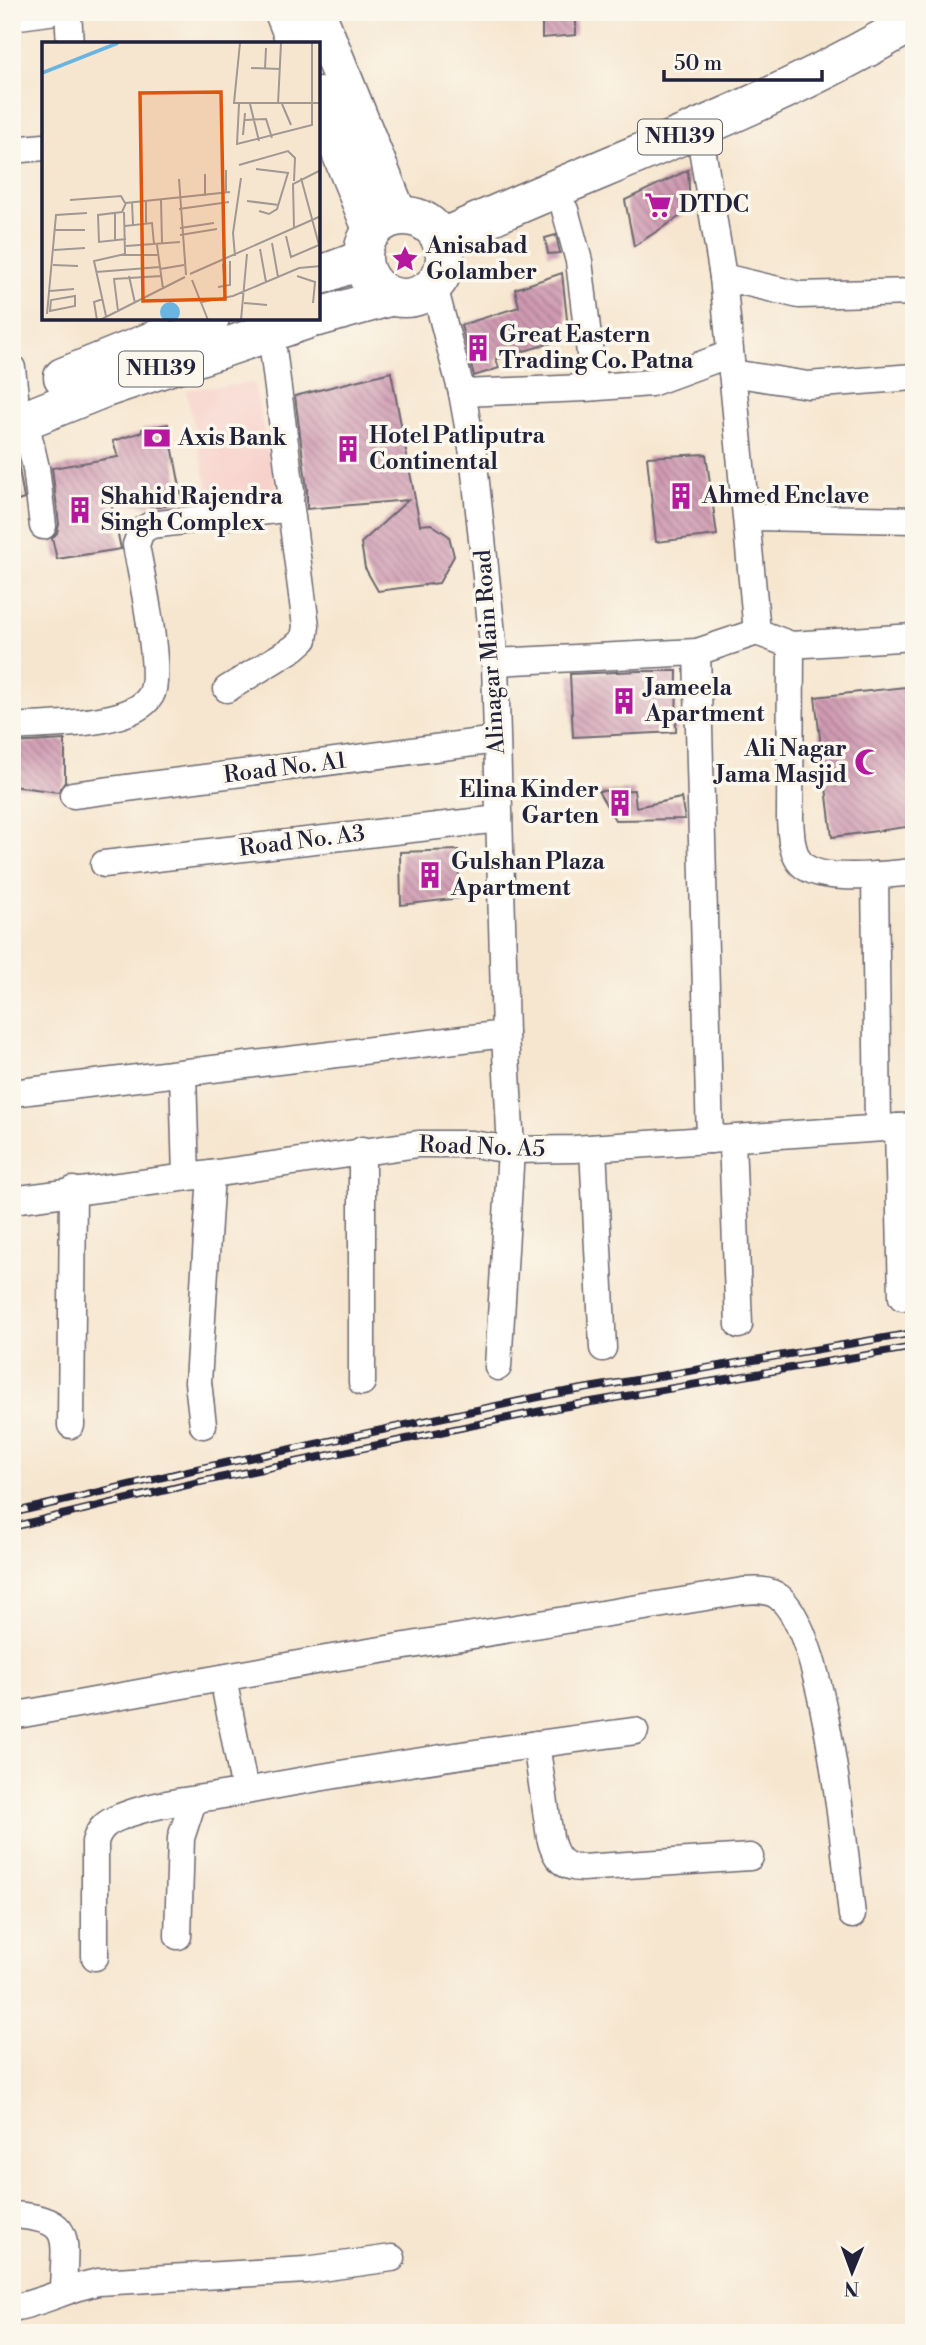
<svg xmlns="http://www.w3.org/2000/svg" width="926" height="2345" viewBox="0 0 926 2345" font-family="'Libre Bodoni',serif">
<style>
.built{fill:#f7d0ca}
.building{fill:url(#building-back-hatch)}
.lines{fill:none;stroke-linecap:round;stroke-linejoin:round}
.minor-casing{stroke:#6c676f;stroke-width:29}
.highway-casing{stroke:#6c676f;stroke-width:41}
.minor{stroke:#fff;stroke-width:26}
.highway{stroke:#fff;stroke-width:38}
.rail-casing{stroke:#22223b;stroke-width:8}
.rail{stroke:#fbf7ec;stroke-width:5;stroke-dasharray:16;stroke-linecap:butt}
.labels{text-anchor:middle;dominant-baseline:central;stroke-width:7;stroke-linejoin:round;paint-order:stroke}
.shield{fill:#fbf7ec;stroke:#636270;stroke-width:2}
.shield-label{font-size:21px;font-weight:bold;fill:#22223b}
.poi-label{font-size:23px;font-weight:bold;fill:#22223b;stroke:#fbf7ec;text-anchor:start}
.street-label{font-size:23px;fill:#22223b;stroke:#fbf7ec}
.inset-river{fill:none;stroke:#6ab4e2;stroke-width:3.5}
.inset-road{fill:none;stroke:#a19894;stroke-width:2}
.view{fill:#de560e;fill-opacity:0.15;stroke:#de560e;stroke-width:3.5}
.inset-edge{fill:none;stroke:#22223b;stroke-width:3.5}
</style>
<defs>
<pattern id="building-back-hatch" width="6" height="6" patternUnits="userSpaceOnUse" patternTransform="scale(1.75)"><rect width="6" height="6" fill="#cf9ab1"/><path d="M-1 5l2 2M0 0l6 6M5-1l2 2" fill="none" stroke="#a87d91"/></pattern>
</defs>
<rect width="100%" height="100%" fill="#fbf7ec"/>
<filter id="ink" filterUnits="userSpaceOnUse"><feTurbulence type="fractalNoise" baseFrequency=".0143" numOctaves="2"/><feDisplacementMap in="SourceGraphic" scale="14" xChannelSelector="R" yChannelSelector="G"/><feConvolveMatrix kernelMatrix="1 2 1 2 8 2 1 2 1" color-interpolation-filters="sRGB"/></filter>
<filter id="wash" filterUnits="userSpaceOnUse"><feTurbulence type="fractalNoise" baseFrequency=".00686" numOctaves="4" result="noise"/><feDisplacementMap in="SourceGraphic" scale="28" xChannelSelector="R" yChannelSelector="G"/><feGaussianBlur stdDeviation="1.57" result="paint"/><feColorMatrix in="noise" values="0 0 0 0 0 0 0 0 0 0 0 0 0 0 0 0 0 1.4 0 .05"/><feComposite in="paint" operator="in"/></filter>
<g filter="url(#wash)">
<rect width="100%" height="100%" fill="#f6e6cf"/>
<polygon class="built" points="254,383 279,503 212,508 186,390"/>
<g id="blocks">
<g class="building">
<polygon points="542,12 576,12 576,35 542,38"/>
<polygon points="688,170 690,210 634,246 625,200"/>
<polygon points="556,235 560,253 548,254 545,238"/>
<polygon points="562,273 569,338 496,359 499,368 474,376 461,325 519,307 515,289"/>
<polygon points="391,372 420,525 431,524 449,536 454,556 439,583 378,591 365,568 361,543 408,500 307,509 307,489 295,396"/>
<polygon points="168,424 183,503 159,507 111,502 121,549 57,559 52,538 57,533 59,524 52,468 118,457 113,441 142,432 142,429"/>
<polygon points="706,454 717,535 656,542 647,457"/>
<polygon points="17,457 24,499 12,503 12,458"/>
<polygon points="640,671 677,671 676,732 573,737 570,674"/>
<polygon points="914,686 914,826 832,837 815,697"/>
<polygon points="65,740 65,782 58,792 12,786 12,743"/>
<polygon points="634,790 636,807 681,798 685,819 615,820 598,791"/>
<polygon points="458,850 460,898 401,905 400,852"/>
</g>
</g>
</g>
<g filter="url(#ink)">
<use href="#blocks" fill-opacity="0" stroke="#6c676f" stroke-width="2"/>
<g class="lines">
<defs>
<g id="minor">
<polyline points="68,12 70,44"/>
<polyline points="12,17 49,12"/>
<polyline points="699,130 723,277 757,632"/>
<polyline points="12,150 44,147"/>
<polyline points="565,210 579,261 594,387"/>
<polyline points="723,277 799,295 914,292"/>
<polyline points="434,286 462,393 473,454 495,662 505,1034 511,1150 498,1367"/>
<polyline points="12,368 15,396"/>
<polyline points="732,373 808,385 914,377"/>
<polyline points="462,393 585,388 651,383 730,354"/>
<polyline points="25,420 36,468 43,526"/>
<polyline points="748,517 914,520"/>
<path d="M 791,645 L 790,819 C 791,833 791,849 799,861 C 815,885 887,874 914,872"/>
<polyline points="697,652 710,1140"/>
<polyline points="495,662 697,652 757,632 791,645 914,637"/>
<polyline points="227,689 294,648 304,639 306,626 290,502"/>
<path d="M 12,727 C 46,724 133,727 151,695 C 163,674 141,573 136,545 L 141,531 L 151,525 L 284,509 L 290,502 L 291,491 L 271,333"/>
<polyline points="73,795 496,740"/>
<polyline points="104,864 499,819"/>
<polyline points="875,875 878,1128"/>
<polyline points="183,1073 186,1177"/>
<polyline points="12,1093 505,1034"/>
<polyline points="898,1127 902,1297"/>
<polyline points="732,1139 739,1325"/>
<polyline points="593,1148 603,1348"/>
<polyline points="12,1200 211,1174 418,1144 472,1144 511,1150 574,1149 914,1126"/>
<polyline points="362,1382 362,1150"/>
<polyline points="71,1425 73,1190"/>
<polyline points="203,1425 198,1382 211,1174"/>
<polyline points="223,1678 245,1791"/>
<path d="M 12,1716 L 326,1659 L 743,1591 C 755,1590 769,1589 779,1597 C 827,1636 844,1850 852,1915"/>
<path d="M 536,1744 L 550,1837 C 554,1856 562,1868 582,1868 L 750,1857"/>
<polyline points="178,1936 181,1838 193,1801"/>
<path d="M 95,1957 L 95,1842 C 99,1828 107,1822 120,1817 C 159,1801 209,1799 251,1790 C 378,1766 506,1748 635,1731"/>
<path d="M 12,2215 C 76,2219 64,2238 63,2291"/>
<path d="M 12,2308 C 42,2303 68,2288 98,2282 L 306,2270 L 392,2258"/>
</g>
<g id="highway">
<polyline points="284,12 297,44"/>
<polyline points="316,12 398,216"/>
<polyline points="318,96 372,229"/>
<circle cx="404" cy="257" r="41"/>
<path d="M 440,239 C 598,166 764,111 914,21"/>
<polyline points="318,276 361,260"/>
<polyline points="318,317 389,297"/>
<polyline points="63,377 210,318"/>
<polyline points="12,425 102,389 312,318"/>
</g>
</defs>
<use href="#minor" class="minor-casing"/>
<use href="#highway" class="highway-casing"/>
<use href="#minor" class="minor"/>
<use href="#highway" class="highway"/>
<defs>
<g id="rail">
<polyline points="12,1513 192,1470 553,1394 914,1333"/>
<polyline points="12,1527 195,1483 556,1408 914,1347"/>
</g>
</defs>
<use href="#rail" class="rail-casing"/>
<use href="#rail" class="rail"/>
</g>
</g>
<defs>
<symbol id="supermarket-bare" viewBox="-9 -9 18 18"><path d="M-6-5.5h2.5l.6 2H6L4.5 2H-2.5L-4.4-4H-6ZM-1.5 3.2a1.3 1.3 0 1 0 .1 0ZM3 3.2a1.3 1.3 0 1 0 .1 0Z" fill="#b5179e" stroke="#fbf7ec" stroke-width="2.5" paint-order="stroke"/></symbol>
<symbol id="sight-bare" viewBox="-9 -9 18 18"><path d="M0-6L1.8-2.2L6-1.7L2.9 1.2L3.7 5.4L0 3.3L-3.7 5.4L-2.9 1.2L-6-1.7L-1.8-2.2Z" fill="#b5179e" stroke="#fbf7ec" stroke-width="2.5" paint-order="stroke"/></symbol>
<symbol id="building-bare" viewBox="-9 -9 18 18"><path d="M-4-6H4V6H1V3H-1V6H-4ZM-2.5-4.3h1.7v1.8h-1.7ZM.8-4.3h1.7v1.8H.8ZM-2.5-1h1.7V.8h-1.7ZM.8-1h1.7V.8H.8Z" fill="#b5179e" stroke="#fbf7ec" stroke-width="2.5" paint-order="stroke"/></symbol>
<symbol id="bank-bare" viewBox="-9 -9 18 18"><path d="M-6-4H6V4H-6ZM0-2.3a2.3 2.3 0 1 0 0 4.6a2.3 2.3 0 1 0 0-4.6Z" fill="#b5179e" stroke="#fbf7ec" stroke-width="2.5" paint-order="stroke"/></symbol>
<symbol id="mosque-bare" viewBox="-9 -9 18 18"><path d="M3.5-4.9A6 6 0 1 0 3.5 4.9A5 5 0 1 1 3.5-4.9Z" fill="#b5179e" stroke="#fbf7ec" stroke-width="2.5" paint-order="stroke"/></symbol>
</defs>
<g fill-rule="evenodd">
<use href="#supermarket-bare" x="639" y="186" width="38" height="38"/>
<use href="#sight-bare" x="386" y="240" width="38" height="38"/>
<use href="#building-bare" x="459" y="329" width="38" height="38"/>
<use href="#bank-bare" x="138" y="419" width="38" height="38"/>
<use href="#building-bare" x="329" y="430" width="38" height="38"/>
<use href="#building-bare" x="662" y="477" width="38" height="38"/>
<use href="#building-bare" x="61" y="491" width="38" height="38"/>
<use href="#building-bare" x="605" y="682" width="38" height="38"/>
<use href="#mosque-bare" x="849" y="743" width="38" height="38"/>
<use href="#building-bare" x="601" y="784" width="38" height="38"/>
<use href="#building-bare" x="411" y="856" width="38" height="38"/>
</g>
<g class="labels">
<g class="shield">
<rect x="638" y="119.5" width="84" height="35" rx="5"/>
<rect x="119" y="351.5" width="84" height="35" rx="5"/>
</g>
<g class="shield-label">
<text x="680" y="137">NH139</text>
<text x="161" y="369">NH139</text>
</g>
<g class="poi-label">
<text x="679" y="205">DTDC</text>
<text x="426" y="246">Anisabad<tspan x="426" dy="26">Golamber</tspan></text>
<text x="499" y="335">Great Eastern<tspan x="499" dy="26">Trading Co. Patna</tspan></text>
<text x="369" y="436">Hotel Patliputra<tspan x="369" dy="26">Continental</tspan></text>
<text x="178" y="438">Axis Bank</text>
<text x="702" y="496">Ahmed Enclave</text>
<text x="101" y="497">Shahid Rajendra<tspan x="101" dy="26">Singh Complex</tspan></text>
<text x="645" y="688">Jameela<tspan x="645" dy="26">Apartment</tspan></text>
<text x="847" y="749" text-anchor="end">Ali Nagar<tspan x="847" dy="26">Jama Masjid</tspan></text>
<text x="599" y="790" text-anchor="end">Elina Kinder<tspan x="599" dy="26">Garten</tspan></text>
<text x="451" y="862">Gulshan Plaza<tspan x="451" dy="26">Apartment</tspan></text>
</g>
<g class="street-label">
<text transform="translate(490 652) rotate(-94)">Alinagar Main Road</text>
<text transform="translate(285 768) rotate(-7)">Road No. A1</text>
<text transform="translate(302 841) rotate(-7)">Road No. A3</text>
<text transform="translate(482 1147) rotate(2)">Road No. A5</text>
</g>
</g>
<g transform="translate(42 42)">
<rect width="278" height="278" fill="#f6e6cf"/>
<path d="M118 270a10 10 0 1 1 20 0a10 10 0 1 1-20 0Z" fill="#6ab4e2"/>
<path class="inset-river" d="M 0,31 L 76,1"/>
<path class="inset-road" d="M 198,1 L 192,61 L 279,61M 209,26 L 238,27M 223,27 L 224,6M 197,62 L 195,102 L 270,83 L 270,1M 208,62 L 217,99M 236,62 L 239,1M 240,62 L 249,83M 203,78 L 224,77 L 230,96M 201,93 L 203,71M 197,123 L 246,109 L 253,116 L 252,139M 214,127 L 247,131M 184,128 L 184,151M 259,136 L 277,203M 137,137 L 144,233M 163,154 L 163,132M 28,158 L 79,154 L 83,161M 119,158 L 120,201M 104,159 L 104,181M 205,159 L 237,163M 90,160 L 91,183M 137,167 L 187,160M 217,169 L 227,172 L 235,167 L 246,131M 73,171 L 73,198M 83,184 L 110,181 L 112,202M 252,185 L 251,142 L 279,128M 138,186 L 172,181M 12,188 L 43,188M 138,193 L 175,187M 244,194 L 249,215 L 277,203M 84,197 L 57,200 L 56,173 L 80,170 L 84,161 L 188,150M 230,201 L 236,235M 115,203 L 121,247M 84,204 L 138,200M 218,207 L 224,240M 12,208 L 43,206M 82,213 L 116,213M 193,214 L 191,191 L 199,136M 181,222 L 183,244M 11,223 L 36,224M 118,227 L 142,223M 54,230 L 118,225M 148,232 L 279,174M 87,234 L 93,261M 255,234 L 273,240 L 271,261M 150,238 L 166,278M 176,245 L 188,243 L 188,219M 8,249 L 32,247M 33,254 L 33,264 L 8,269 L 9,258 ZM 160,260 L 191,254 L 257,226 L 279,224M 202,261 L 225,263M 76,269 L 72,237 L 119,234M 5,272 L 14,173 L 45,171M 64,274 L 52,219 L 83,212 L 82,170M 55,278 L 52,260 L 61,257M 58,278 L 143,235M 199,278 L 205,212"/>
<path class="view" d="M 179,50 L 183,257 L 101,259 L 98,51 Z"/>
<rect width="278" height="278" class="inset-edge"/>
</g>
<rect width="926" height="2345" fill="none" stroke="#fbf7ec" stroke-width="42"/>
<g transform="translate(852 2272) rotate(181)" stroke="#fbf7ec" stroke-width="5" paint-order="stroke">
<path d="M0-5L12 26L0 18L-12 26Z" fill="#22223b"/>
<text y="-10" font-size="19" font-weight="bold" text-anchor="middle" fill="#22223b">N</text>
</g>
<path d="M664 70v10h158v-10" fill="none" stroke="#22223b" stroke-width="3.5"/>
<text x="674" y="70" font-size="21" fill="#22223b" stroke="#fbf7ec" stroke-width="5" paint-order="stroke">50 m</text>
</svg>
